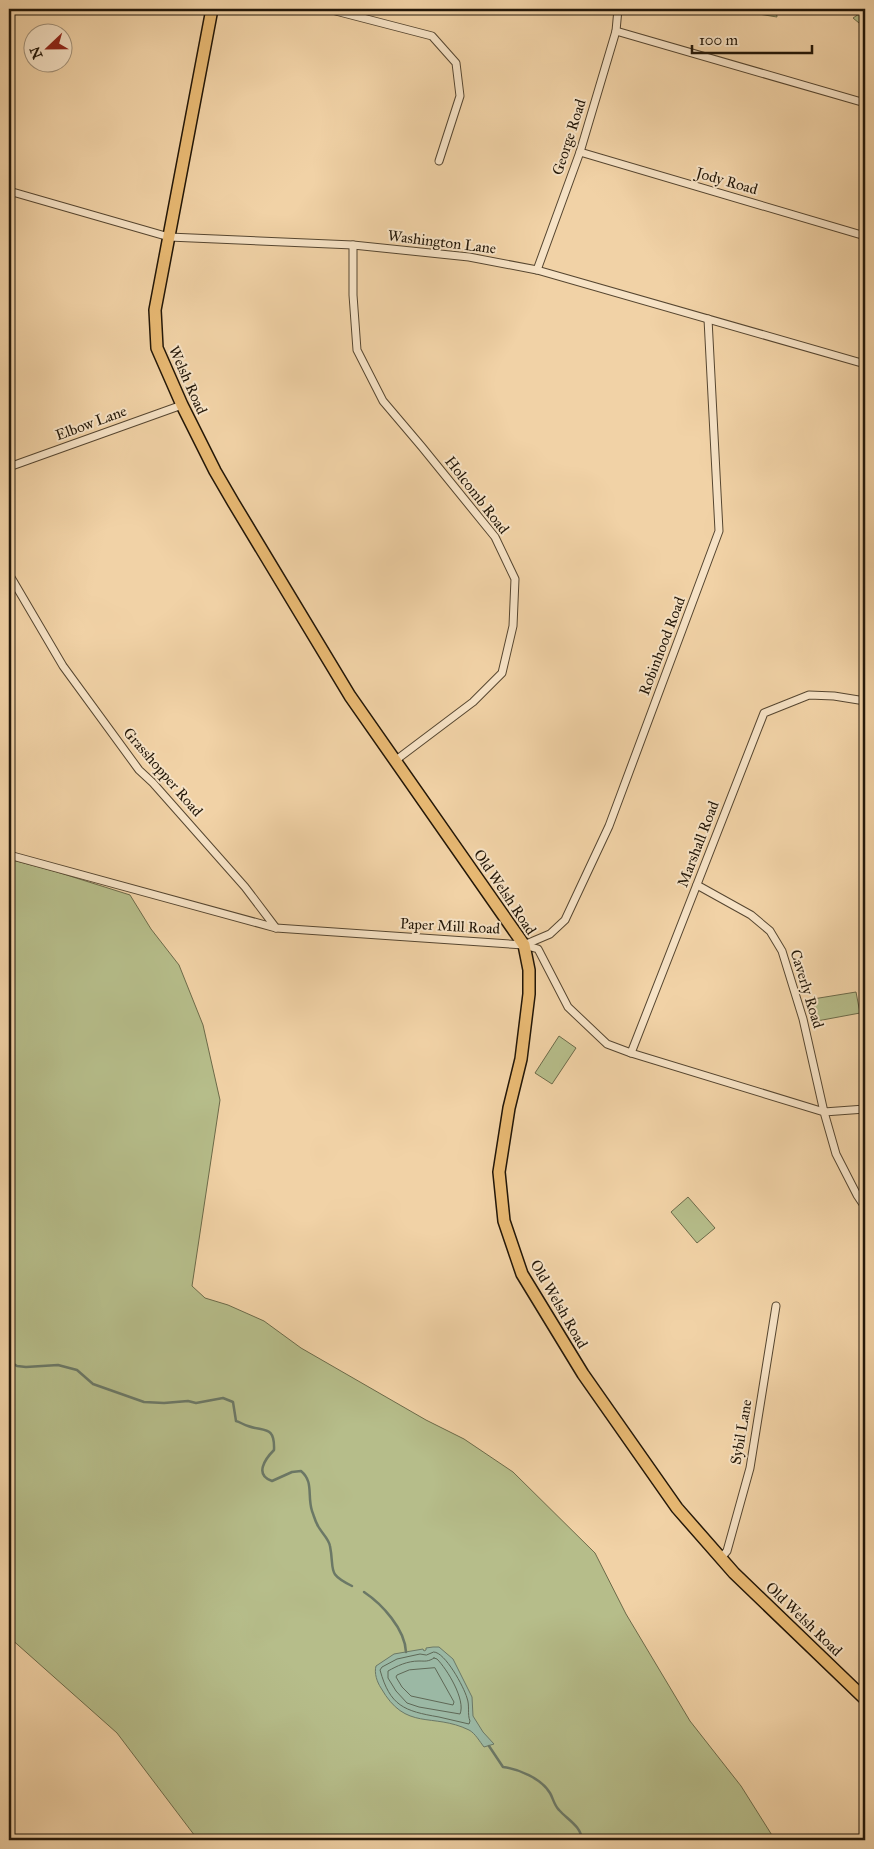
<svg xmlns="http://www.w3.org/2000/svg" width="874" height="1849" viewBox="0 0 874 1849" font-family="'IM FELL Great Primer',serif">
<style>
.green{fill:#b6bd8a;stroke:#6c6a49}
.water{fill:#9bb8a4;stroke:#6b7866}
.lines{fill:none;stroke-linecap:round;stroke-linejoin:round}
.shore{stroke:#5f6856;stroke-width:1}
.stream{stroke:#6b7866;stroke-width:2.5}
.street-casing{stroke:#564630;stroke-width:9}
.primary-casing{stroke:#231708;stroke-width:14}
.street{stroke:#f6e2c5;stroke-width:7}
.primary{stroke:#e8b973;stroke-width:11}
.labels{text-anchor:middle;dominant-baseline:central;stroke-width:4;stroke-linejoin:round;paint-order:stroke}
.street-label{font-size:15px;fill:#231708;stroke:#f6e2c5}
</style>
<rect width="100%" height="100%" fill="#f1d2a6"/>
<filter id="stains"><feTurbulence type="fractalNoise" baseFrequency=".004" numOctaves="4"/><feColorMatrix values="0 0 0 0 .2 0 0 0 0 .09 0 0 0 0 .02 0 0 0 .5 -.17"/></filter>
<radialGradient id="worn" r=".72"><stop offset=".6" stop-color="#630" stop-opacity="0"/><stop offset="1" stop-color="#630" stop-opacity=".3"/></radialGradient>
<g class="green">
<polygon points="728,9 776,9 777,17"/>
<polygon points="865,10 865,28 853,18"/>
<polygon points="9,859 54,871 130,895 151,929 179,965 203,1025 220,1100 192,1286 205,1298 228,1305 264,1321 301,1348 426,1420 464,1439 513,1472 595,1553 626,1614 690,1721 741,1786 775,1840 198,1840 117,1733 9,1637"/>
<polygon points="856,992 860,1013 817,1021 813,999"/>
<polygon points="559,1036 576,1048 552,1084 535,1073"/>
<polygon points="688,1197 715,1228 697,1243 671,1212"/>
</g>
<path class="water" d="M 433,1647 L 439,1647 L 453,1659 L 472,1697 L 473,1716 L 483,1732 L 494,1744 L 484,1747 C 480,1742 475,1733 469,1730 C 432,1712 406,1732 381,1688 C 377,1682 374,1673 376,1666 L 394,1654 L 423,1649 L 424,1651 L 426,1650 L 426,1648 Z"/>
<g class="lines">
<g class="shore">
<path d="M 434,1652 C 445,1652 464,1687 467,1698 C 470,1706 467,1714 470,1721 L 469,1724 C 459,1722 449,1719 439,1717 C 404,1711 390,1706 380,1670 L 382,1667 L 397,1659 L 420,1654 L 426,1655 Z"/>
<path d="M 434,1658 L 437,1659 C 447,1669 466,1700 460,1714 L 419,1707 L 407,1703 L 396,1691 L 388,1678 L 388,1671 C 397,1666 407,1661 419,1661 C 425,1661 428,1662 434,1658 Z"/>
<polygon points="435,1668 454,1702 453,1705 411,1696 402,1687 396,1677 397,1675 409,1670"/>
</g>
<g class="stream">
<path d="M 9,1361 L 17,1366 L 26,1367 L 58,1365 L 77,1370 L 93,1384 L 144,1402 L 164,1403 L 188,1401 L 196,1403 L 223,1398 L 233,1402 L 236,1421 C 240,1422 244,1425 248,1426 C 264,1432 275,1425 274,1450 C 265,1459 254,1475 272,1481 L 292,1472 L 301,1471 C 314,1482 307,1495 312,1511 C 314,1516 315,1521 318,1526 C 321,1532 329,1539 330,1546 C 335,1571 326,1573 352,1586"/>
<path d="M 364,1592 C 382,1604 405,1629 406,1652"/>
<path d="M 489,1746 L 503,1767 C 518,1769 541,1778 550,1793 C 553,1798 554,1805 559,1810 C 568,1820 581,1826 582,1840"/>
</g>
<defs>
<g id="street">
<polyline points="328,9 432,36 456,63 460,96 439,161"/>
<polyline points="616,31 865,103"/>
<polyline points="580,152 865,236"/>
<polyline points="9,191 169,237 353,245 469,257 537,270 865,364"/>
<polyline points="353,245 353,295 357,350 383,401 422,447 495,537 515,579 513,626 502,673 473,702 396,760"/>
<polyline points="537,270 580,152 616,31 618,9"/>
<polyline points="9,467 182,405"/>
<polyline points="9,574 63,666 139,770 153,783 245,887 276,928"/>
<polyline points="9,855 276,928 524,945 538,949 568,1007 607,1044 631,1053 824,1112 836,1154 857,1195 865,1207"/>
<polyline points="697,885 751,915 770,931 782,951 803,1019 824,1112 865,1109"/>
<polyline points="524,945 550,934 565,920 609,826 719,531 708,319"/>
<polyline points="631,1053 764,713 809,695 834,696 865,701"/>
<polyline points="721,1558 727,1551 750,1468 776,1306"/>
</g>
<polyline id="primary" points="212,9 155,310 157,348 182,405 215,471 233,502 350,696 524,945 529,970 529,994 521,1059 509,1108 499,1172 504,1221 522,1274 583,1374 677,1508 734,1573 865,1699"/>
</defs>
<use href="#street" class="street-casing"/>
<use href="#primary" class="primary-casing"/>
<use href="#street" class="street"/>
<use href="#primary" class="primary"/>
</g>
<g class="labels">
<g class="street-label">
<text transform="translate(569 137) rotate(-72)">George Road</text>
<text transform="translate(727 181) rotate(16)">Jody Road</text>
<text transform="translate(442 242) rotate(7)">Washington Lane</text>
<text transform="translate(188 380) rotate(66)">Welsh Road</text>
<text transform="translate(91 423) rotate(-20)">Elbow Lane</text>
<text transform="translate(477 495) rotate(52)">Holcomb Road</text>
<text transform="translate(662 646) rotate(-69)">Robinhood Road</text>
<text transform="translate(163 772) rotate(49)">Grasshopper Road</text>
<text transform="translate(698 844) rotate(-69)">Marshall Road</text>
<text transform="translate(505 892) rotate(56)">Old Welsh Road</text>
<text transform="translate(450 926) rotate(3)">Paper Mill Road</text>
<text transform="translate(807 989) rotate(73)">Caverly Road</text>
<text transform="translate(559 1304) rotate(60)">Old Welsh Road</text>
<text transform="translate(741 1432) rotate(-80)">Sybil Lane</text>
<text transform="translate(804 1619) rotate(44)">Old Welsh Road</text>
</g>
</g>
<rect width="874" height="1849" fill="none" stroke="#f1d2a6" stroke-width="30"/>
<rect x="10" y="10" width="854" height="1829" fill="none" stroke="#231708" stroke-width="2.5"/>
<rect x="15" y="15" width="844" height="1819" fill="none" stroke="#231708"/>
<g transform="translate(48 48) rotate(248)"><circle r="24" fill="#f6e2c5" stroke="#a29179"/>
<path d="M0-4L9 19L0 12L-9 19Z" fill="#8f2418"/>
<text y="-8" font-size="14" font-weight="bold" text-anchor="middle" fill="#231708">N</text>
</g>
<path d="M692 45v8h120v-8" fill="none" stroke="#231708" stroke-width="2.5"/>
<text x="699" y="45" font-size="15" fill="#231708" stroke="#f6e2c5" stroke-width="4" paint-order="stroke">100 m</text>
<rect width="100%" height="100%" filter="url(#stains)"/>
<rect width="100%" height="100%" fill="url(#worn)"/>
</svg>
